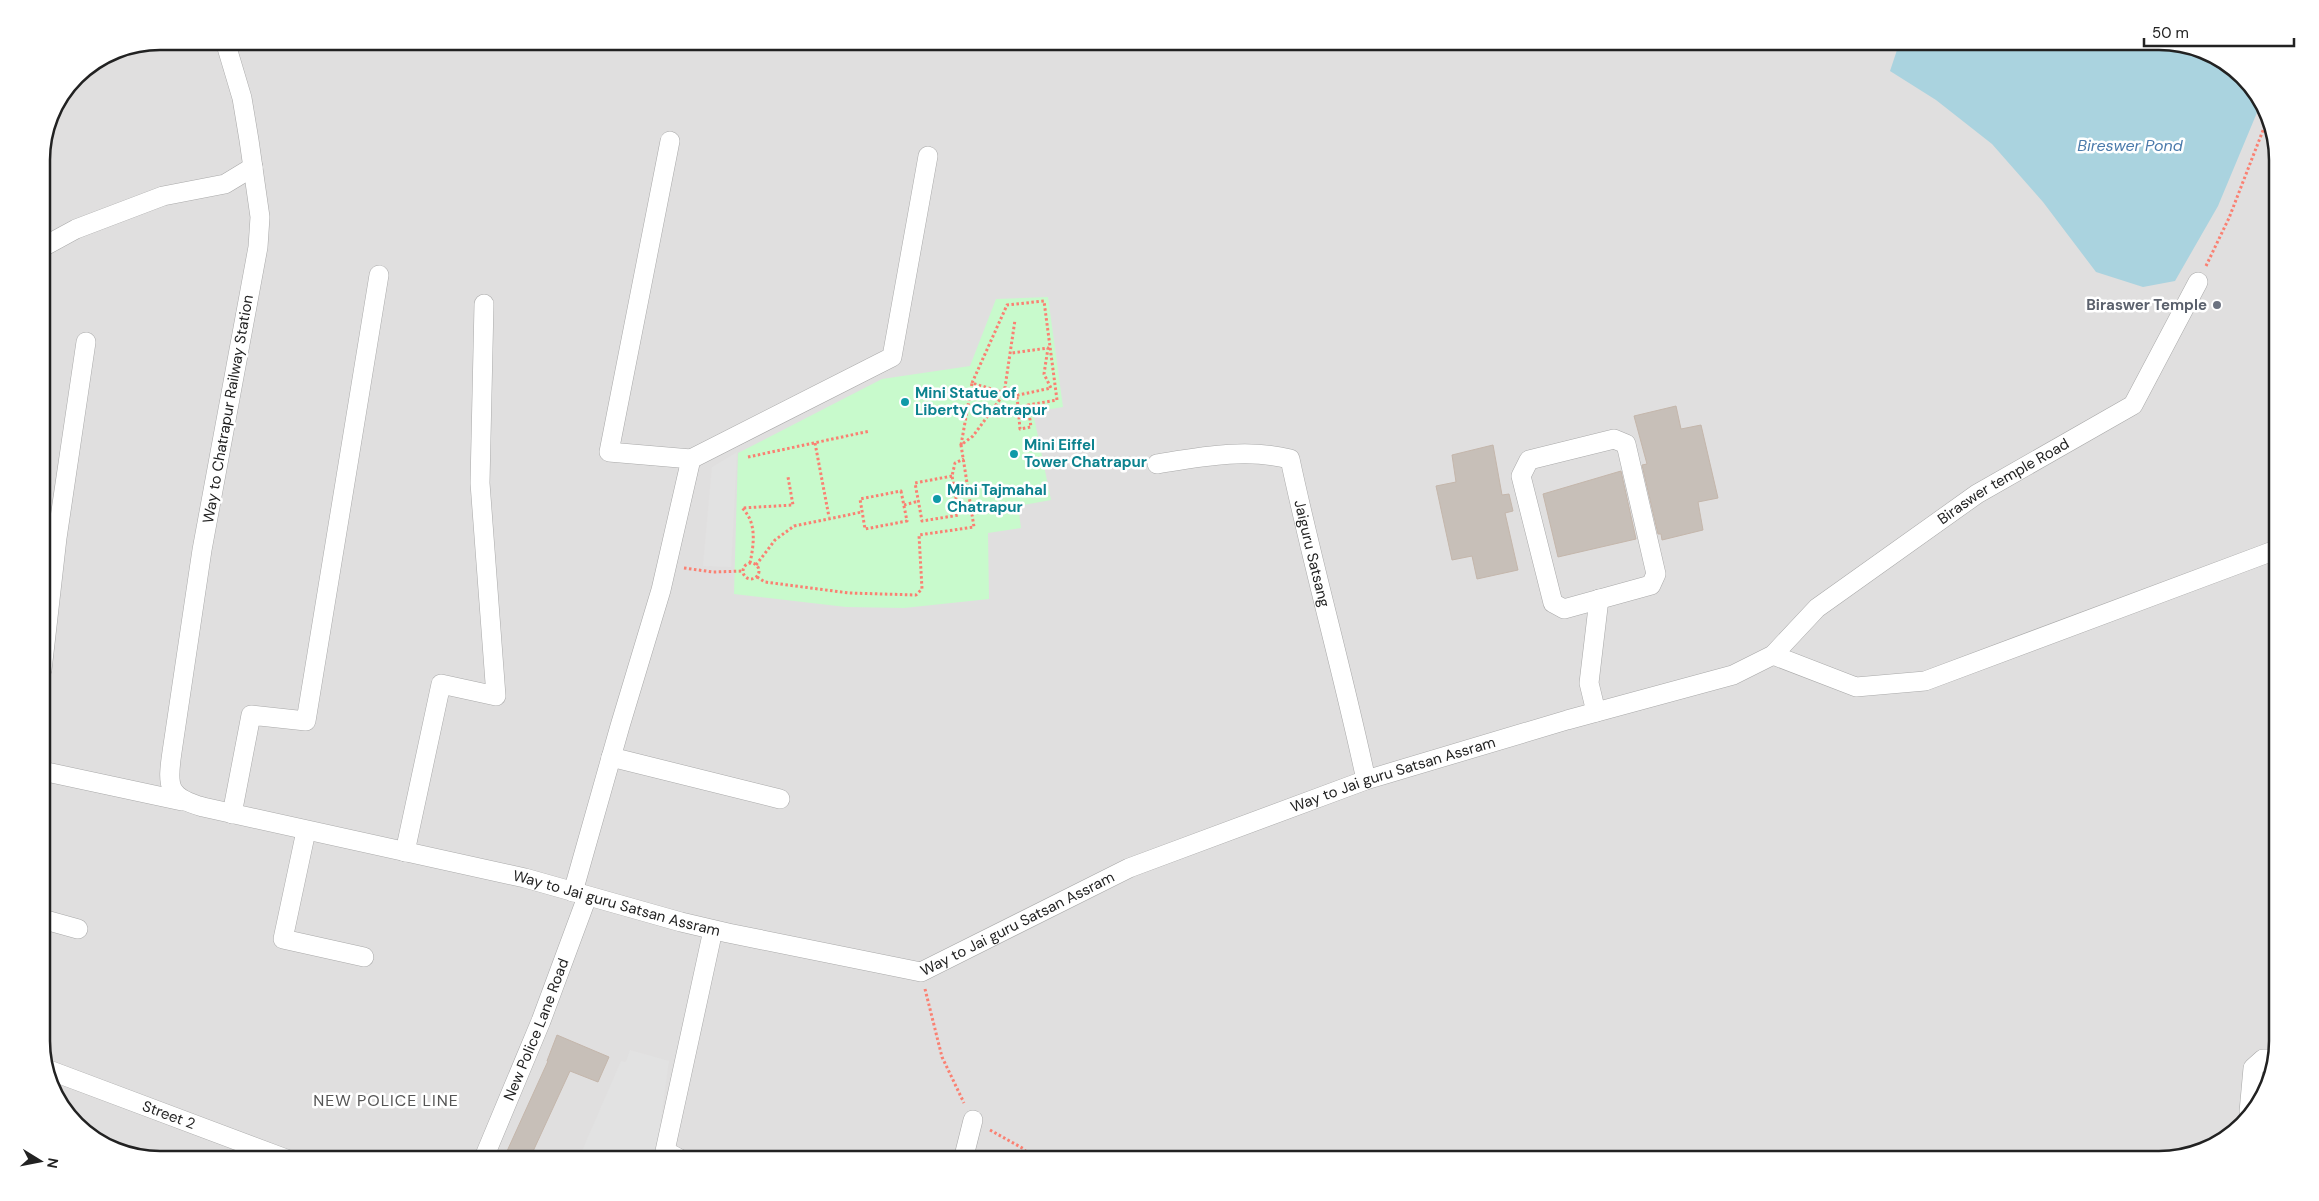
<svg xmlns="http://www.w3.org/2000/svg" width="2319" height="1201" viewBox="0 0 2319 1201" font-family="'DM Sans',sans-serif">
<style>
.residential{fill:#e0dfdf}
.park{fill:#c8facc}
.parking{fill:#e2e2e2}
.water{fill:#aad3df}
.building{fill:#c7bfb8;stroke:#c4b6ab}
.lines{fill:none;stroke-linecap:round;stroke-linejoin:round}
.street-casing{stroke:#a9a9a9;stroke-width:20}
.path{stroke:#fa8072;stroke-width:3;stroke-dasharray:2.5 2.5;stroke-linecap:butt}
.street{stroke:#fff;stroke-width:19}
.worship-dot{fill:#6b7280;stroke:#fff;stroke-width:2}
.culture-dot{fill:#0f9aa8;stroke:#fff;stroke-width:2}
.labels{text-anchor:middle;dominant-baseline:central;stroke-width:5;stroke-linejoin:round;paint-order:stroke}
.worship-label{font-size:15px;font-weight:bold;fill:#5b616d;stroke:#fff;text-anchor:end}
.culture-label{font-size:15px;font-weight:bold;fill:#0d838f;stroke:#fff;text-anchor:start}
.street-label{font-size:15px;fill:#222;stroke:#fff}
.water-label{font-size:16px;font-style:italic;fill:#4a7aab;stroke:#fff}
.neighbourhood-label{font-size:16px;letter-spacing:1px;fill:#555;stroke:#fff}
.rim{fill:none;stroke:#222;stroke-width:2.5}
</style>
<rect width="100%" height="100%" fill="#f2efe9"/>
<polygon class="residential" points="160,41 2159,41 2212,54 2258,94 2278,153 2278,1041 2265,1094 2225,1140 2159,1160 160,1160 107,1147 61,1107 42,1049 41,153 50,114 76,76 115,50"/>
<polygon class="park" points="1048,297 1063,407 1033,412 1051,500 1018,506 1021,528 988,533 989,599 904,608 846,607 734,594 738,453 882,379 970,366 996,299"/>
<g class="parking">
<polygon points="737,452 731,567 703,566 712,467"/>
<polygon points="630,1050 669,1061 656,1154 653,1160 578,1160 621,1061 626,1062"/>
</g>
<polygon class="water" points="1900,41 2159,41 2212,54 2258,94 2261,103 2218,206 2175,281 2143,287 2096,272 2043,202 1992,144 1936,100 1890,71"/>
<g class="building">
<polygon points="1676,406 1681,429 1701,425 1718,498 1698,502 1703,530 1662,540 1661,534 1658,534 1642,465 1647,464 1634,416"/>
<polygon points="1493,445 1502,495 1509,494 1513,511 1505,513 1518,570 1477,579 1472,556 1452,560 1436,486 1456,482 1452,455"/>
<polygon points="1621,471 1636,539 1558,557 1543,494"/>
<polygon points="557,1035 609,1057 598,1082 570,1071 529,1160 503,1160 548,1061 547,1061"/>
</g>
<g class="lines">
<defs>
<g id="street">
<path id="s1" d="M 225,41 L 242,98 L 249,140 L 260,217 L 258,247 L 202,550 L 172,752 C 167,786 167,797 203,807 L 525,878 L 681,922 L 728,933 L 921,972 L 1129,868 L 1366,780 L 1567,720 L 1733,675 L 1773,655 L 1817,608 L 1977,494 L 2133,405 L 2198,282"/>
<polyline points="670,141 609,452 691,459"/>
<polyline points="41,248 76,229 163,196 225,184 253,167"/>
<polygon points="1614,439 1626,444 1656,574 1651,585 1564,609 1553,603 1521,476 1529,460"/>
<path id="s2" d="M 1157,464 C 1201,457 1246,448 1290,459 C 1313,567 1343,672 1366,780"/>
<polyline points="1773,655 1856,687 1925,681 2273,551"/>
<polyline points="42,670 57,538 86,342"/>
<polyline points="1596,712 1589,683 1599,599"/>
<polyline points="611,757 780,799"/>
<polyline points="42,771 182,801"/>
<polyline points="232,814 251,715 306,721 379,275"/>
<polyline points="306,831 283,939 364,957"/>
<polyline points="405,852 441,684 496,696 480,483 484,304"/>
<polyline points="573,892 620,726 661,590 691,459 892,357 928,156"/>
<polyline points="42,919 78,929"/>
<path id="s3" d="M 49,1070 L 289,1160"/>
<polyline points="2249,1112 2253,1068 2263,1059 2274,1059"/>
<path id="s4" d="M 483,1160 L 541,1021 L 587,897"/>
<polyline points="682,1160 665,1151 713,930"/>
<polyline points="963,1160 973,1120"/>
</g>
</defs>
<use href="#street" class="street-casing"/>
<g class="path">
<polyline points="2206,266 2229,218 2267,120"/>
<polyline points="972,383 1007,305 1044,301 1057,400 1028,405 1031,427 1020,429 1017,396"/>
<polyline points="815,443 829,517"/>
<polyline points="961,445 972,383 1014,396 1051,388 1044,374 1048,348 1012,353"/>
<polyline points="748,457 870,431"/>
<polyline points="952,476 915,483 922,521 959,515 952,476 955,463 964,459"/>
<polygon points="901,491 907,521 865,529 860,499"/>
<polyline points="904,505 919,501"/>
<path d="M 750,563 C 754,544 757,522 742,508 L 793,505 L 788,477"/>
<circle cx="751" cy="571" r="8"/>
<polyline points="756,565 775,540 794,526 862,512"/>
<polyline points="684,568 713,572 743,571"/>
<polyline points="757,577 765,582 849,593 916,595 922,589 919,535 974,527 961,445 973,436 1004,394 1015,320"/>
<polyline points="925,989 942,1057 964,1103"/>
<polyline points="990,1130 1024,1149 1031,1160"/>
</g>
<use href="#street" class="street"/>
</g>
<circle class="worship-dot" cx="2217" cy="305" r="5"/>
<g class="culture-dot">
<circle cx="905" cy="402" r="5"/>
<circle cx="1014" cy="454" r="5"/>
<circle cx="937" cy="499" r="5"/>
</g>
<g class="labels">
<g class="worship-label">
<text x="2207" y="305">Biraswer Temple</text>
</g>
<g class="culture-label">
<text x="915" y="393">Mini Statue of<tspan x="915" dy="17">Liberty Chatrapur</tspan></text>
<text x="1024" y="445">Mini Eiffel<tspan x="1024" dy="17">Tower Chatrapur</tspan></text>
<text x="947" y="490">Mini Tajmahal<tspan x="947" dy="17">Chatrapur</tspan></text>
</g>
<g class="street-label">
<text transform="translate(228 409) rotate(-80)">Way to Chatrapur Railway Station</text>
<text stroke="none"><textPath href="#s1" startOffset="2735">Biraswer temple Road</textPath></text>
<text stroke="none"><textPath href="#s2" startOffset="231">Jaiguru Satsang</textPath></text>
<text stroke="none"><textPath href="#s1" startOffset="2046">Way to Jai guru Satsan Assram</textPath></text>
<text stroke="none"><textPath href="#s1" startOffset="1221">Way to Jai guru Satsan Assram</textPath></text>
<text stroke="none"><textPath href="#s1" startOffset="1641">Way to Jai guru Satsan Assram</textPath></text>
<text stroke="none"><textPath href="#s4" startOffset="141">New Police Lane Road</textPath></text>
<text stroke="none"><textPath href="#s3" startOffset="128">Street 2</textPath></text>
</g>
<g class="water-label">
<text x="2130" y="145">Bireswer Pond</text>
</g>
<g class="neighbourhood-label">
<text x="386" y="1100">NEW POLICE LINE</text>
</g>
</g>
<path d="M0 0H2319V1201H0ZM160 50H2159A110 110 0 0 1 2269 160V1041A110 110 0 0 1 2159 1151H160A110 110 0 0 1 50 1041V160A110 110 0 0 1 160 50Z" fill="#fff" fill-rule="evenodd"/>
<path class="rim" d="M160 50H2159A110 110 0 0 1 2269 160V1041A110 110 0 0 1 2159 1151H160A110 110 0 0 1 50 1041V160A110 110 0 0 1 160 50Z"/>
<g transform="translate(40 1161) rotate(100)" stroke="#ffffff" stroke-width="4" paint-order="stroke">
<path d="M0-4L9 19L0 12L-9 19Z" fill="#222222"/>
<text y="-8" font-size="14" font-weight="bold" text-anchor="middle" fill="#222222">N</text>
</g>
<path d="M2144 38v8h150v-8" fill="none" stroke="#222222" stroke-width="2.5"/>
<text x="2152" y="38" font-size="15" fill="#222222" stroke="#ffffff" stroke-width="4" paint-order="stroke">50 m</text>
</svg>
